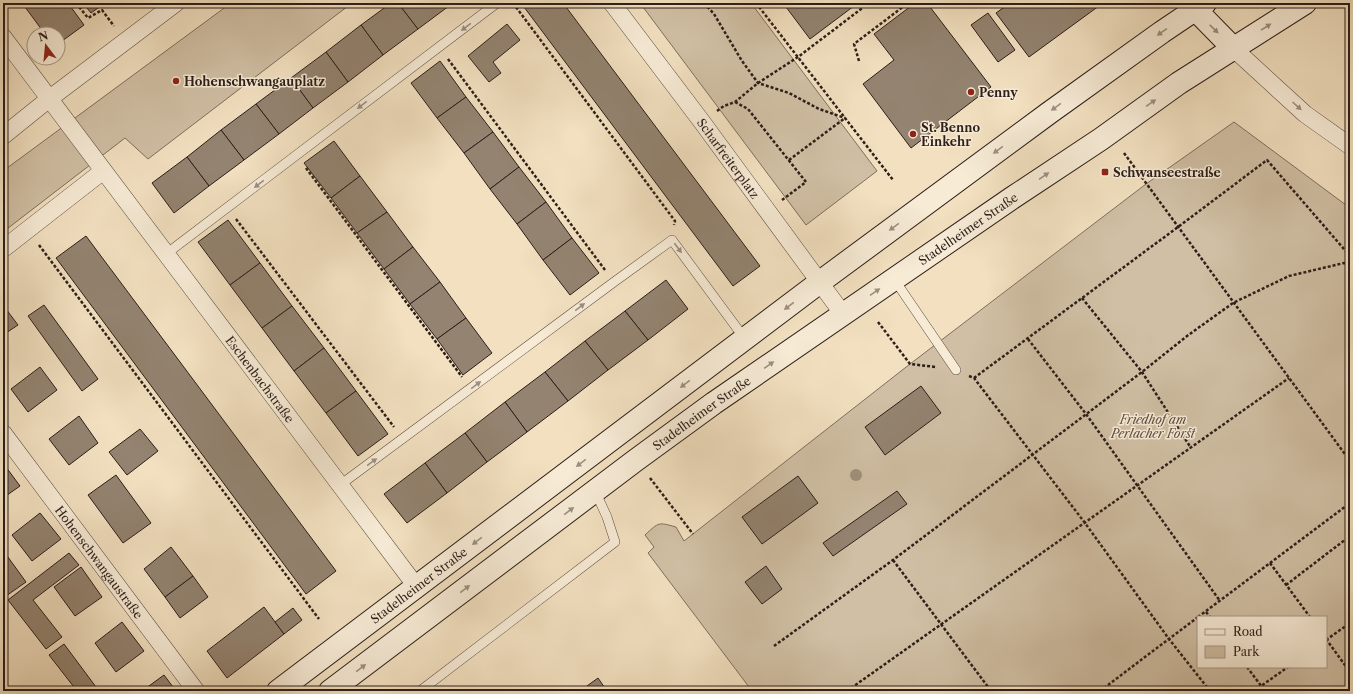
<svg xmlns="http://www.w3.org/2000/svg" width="1353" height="694" viewBox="0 0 1353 694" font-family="'Libre Caslon Text',serif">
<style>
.green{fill:#d0bfa4;stroke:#7e6e5e;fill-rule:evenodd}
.building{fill:#938370;stroke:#2c1e19}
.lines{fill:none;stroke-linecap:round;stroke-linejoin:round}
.service-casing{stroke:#5e4e43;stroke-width:10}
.minor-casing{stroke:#5e4e43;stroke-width:18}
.secondary-casing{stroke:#2c1e19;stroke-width:24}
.path{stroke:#2c1e19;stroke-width:2.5;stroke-dasharray:3 2;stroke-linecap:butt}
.service{stroke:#f7ebd6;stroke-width:9}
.minor{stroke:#f7ebd6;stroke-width:17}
.secondary{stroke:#f7ebd6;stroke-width:22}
.tree{fill:#a0907b}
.oneway{fill:#9c8f81}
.poi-dot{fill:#8f2418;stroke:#f7ebd6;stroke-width:1.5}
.labels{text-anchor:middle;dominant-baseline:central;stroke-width:3;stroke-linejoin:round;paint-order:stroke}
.poi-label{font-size:12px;font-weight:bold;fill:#2c1e19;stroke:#f7ebd6;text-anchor:start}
.street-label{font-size:12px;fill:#2c1e19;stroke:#f7ebd6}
.park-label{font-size:12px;font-style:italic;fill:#5d4e43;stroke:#f7ebd6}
</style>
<rect width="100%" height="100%" fill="#f2e0c0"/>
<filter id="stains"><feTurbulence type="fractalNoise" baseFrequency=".005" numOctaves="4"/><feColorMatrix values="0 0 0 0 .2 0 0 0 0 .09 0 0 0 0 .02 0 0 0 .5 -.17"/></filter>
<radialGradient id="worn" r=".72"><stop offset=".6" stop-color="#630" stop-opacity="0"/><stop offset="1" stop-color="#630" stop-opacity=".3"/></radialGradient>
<g class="green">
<polygon points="231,3 352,3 148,159 125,138 3,232 3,171"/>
<polygon points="640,3 751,3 877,171 806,225"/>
<path d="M 1234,122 L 1350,208 L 1350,691 L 752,691 L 648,553 L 654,547 L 645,535 C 659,522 658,522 676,527 L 684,541 L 910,364 L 1146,184 ZM 1198,617 L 1326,617 L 1326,667 L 1198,667 Z"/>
</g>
<g class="building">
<polygon points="22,3 68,3 84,25 58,44 58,34 45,34"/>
<polygon points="83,3 105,3 91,13"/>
<polygon points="391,3 398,3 418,29 383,55 361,25"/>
<polygon points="398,3 453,3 418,29"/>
<polygon points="521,3 563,3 760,266 733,286"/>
<polygon points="783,3 858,3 810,39"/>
<polygon points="915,3 927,3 991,87 911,148 863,84 894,60 874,34"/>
<polygon points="1010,3 1103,3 1029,57 996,13"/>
<polygon points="988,13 1015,50 998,62 971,25"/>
<polygon points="507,24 520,40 493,62 501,73 489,82 468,56"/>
<polygon points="361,25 383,55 348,82 326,52"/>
<polygon points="326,52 348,82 313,108 291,78"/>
<polygon points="440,61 466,97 437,118 411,83"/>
<polygon points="291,78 313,108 279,134 256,104"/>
<polygon points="466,97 493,132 464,153 437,118"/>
<polygon points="256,104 279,134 244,160 221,130"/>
<polygon points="221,130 244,160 209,186 187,157"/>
<polygon points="493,132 519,167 490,189 464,153"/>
<polygon points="334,141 360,176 331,198 304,163"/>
<polygon points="187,157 209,186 174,213 152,183"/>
<polygon points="519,167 546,202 517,224 490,189"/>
<polygon points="360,176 387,212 357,233 331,198"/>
<polygon points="546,202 572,238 543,260 517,224"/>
<polygon points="387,212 413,247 384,269 357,233"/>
<polygon points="228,220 260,263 230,285 198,242"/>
<polygon points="86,236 336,571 306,594 56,258"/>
<polygon points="572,238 599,273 570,295 543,260"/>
<polygon points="413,247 440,282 410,304 384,269"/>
<polygon points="260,263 292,306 262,328 230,285"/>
<polygon points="666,280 688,309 648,340 625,311"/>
<polygon points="440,282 466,318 437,339 410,304"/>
<polygon points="3,305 18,325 3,335"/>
<polygon points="44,305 98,379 82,391 28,316"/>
<polygon points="292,306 324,348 294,371 262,328"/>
<polygon points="625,311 648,340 608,370 585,341"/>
<polygon points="466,318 492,353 463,375 437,339"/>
<polygon points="585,341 608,370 568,401 545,372"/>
<polygon points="324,348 356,391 326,413 294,371"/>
<polygon points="40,367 57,390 28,412 11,389"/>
<polygon points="545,372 568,401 527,432 505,402"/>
<polygon points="921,386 941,413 885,455 865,427"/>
<polygon points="356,391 388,434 358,456 326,413"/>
<polygon points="505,402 527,432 487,462 465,433"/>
<polygon points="79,416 98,443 69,465 49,439"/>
<polygon points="140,429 158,451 127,475 109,452"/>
<polygon points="465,433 487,462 447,493 425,463"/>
<polygon points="3,463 20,486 3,498"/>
<polygon points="425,463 447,493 407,523 384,494"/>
<polygon points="116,475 151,523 123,543 88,495"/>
<polygon points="798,476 818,503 762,544 742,517"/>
<polygon points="897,491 907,504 833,556 823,543"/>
<polygon points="40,513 61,539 32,561 12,535"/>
<polygon points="171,547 193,576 165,597 144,569"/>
<polygon points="5,553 26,582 6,596 3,592 3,554"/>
<polygon points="69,553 79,565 33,600 62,637 46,649 8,600"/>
<polygon points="766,566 782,589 762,604 745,582"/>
<polygon points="81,567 102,597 75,616 54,587"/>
<polygon points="193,576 208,597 180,618 165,597"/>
<polygon points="264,607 284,634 227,678 207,651"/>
<polygon points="293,608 302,620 284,634 275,622"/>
<polygon points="122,622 144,651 116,672 95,643"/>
<polygon points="64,644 99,691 77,691 49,655"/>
<polygon points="164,675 176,691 142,691"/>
<polygon points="598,678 607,691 580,691"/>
</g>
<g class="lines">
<defs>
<g id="service">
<polyline points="166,254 497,3"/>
<polyline points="894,279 956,370"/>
<polyline points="340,485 614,282 672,240 745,339"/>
<polyline points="420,691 615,542 607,517 595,491"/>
</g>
<g id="minor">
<path id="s1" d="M 612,3 L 702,122 L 843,314"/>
<path id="s2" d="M 3,37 L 416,586"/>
<polyline points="1233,48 1305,114 1350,146"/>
<polyline points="3,136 49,99 176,3"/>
<polyline points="3,249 103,171"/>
<path id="s3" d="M 3,433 L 196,691"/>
</g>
<g id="secondary">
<polyline points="1189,3 1233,48"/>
<path id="s4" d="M 278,691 L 820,282 L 1049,113 L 1162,32 L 1205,3"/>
<path id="s5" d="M 330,691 L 636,460 L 714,403 L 1012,198 L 1101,139 L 1179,83 L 1305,3"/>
</g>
</defs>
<use href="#service" class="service-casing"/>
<use href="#minor" class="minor-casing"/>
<use href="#secondary" class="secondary-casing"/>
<g class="path">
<polyline points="76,3 88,18 102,10 114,26"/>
<polyline points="513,3 675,221 674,225"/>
<polyline points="704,3 714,14 742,61 758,83 789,93 819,109 845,118"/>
<polyline points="756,3 893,180"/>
<polyline points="448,59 605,270"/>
<polyline points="859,61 854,44 908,3"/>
<polyline points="735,102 748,109 806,182 782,200"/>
<polyline points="717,111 724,106 735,102 758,83 798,57 869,3"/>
<polyline points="1124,153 1350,461"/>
<polyline points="789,160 845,118"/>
<polyline points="306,168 462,377"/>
<polyline points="236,219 394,427"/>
<polyline points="39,245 319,619"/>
<polyline points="1082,298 1142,372 1191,448"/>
<polyline points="878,322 910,364 936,367"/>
<polyline points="1028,339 1086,414 1220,601"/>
<polyline points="969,376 974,378 1085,523 1169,639 1210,691"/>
<polyline points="974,378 1178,227 1267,160 1350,256"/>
<polyline points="650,478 693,534"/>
<polyline points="893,560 991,691"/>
<polyline points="1270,563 1310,617"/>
<polyline points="1286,585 1350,536"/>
<polyline points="1206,612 1210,617"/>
<polyline points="1198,617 1350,503"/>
<polyline points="1326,639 1350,672"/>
<polyline points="1326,640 1350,623"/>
<polyline points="774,646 893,560 1142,372 1187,336 1233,303 1289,276 1344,263 1350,264"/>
<polyline points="1247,667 1265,691"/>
<polyline points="847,691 1289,378"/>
<polyline points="1100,691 1198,617"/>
<polyline points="1254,691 1288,667"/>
</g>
<use href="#service" class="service"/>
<use href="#minor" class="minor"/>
<use href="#secondary" class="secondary"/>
</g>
<circle class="tree" cx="856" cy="475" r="6"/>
<defs><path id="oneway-solid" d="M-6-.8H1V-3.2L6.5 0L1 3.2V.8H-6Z"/></defs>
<g class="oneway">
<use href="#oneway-solid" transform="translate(466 27) rotate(143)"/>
<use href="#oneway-solid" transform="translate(1266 27) rotate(-32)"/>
<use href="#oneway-solid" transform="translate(1214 29) rotate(44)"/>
<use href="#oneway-solid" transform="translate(1162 32) rotate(145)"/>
<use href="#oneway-solid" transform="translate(1151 103) rotate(-35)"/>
<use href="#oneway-solid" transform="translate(362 105) rotate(143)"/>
<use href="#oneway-solid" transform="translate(1297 106) rotate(42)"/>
<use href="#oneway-solid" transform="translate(1056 107) rotate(144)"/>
<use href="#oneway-solid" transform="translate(998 150) rotate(144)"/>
<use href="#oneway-solid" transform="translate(1044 176) rotate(-34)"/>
<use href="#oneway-solid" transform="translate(259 184) rotate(143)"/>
<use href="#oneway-solid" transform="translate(894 227) rotate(144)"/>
<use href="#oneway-solid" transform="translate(678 248) rotate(53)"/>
<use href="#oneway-solid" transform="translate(875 292) rotate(-34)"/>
<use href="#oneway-solid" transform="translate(789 306) rotate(143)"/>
<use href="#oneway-solid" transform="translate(580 307) rotate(-37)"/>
<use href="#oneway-solid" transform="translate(769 365) rotate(-35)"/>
<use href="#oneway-solid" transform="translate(685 384) rotate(143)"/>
<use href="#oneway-solid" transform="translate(476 385) rotate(-37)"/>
<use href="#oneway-solid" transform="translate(372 462) rotate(-36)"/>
<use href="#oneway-solid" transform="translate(581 463) rotate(143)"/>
<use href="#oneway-solid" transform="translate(569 511) rotate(-37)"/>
<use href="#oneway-solid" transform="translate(477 541) rotate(143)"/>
<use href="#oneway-solid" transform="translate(465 589) rotate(-37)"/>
<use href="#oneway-solid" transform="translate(361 668) rotate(-37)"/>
</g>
<g class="poi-dot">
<circle cx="176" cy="81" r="4"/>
<circle cx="971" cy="92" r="4"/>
<circle cx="913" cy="134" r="4"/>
<rect x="1101" y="168" width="8" height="8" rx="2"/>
</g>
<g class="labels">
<g class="poi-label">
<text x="184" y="81">Hohenschwangauplatz</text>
<text x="979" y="92">Penny</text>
<text x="921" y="127">St. Benno<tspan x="921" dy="14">Einkehr</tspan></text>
<text x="1113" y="172">Schwanseestraße</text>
</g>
<g class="street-label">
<text stroke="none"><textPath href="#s1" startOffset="194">Scharfreiterplatz</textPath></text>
<text stroke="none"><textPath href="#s5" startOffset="788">Stadelheimer Straße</textPath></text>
<text stroke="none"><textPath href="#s2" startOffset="428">Eschenbachstraße</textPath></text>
<text stroke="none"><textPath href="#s5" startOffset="464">Stadelheimer Straße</textPath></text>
<text stroke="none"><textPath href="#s3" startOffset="161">Hohenschwangaustraße</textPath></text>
<text stroke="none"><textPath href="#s4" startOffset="176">Stadelheimer Straße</textPath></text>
</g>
<g class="park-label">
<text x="1153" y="419">Friedhof am<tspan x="1153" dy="14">Perlacher Forst</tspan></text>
</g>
</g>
<rect width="1353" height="694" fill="none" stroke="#f2e0c0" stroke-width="16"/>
<rect x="4" y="4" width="1345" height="686" fill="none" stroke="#2c1e19" stroke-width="2"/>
<rect x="8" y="8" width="1337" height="678" fill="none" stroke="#2c1e19"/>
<rect x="1197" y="616" width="130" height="52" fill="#f7ebd6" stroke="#a6998a"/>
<rect x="1205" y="629" width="20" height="6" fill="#f7ebd6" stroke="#a6998a"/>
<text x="1233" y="636" font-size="12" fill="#2c1e19">Road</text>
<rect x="1205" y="646" width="20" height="12" fill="#d0bfa4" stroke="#a6998a"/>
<text x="1233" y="656" font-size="12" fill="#2c1e19">Park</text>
<g transform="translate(46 46) rotate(344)"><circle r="19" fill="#f7ebd6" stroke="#a6998a"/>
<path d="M0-3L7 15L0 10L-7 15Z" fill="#8f2418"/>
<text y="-6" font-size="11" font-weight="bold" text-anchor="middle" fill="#2c1e19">N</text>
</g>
<rect width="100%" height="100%" filter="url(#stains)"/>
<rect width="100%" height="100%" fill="url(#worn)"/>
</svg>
